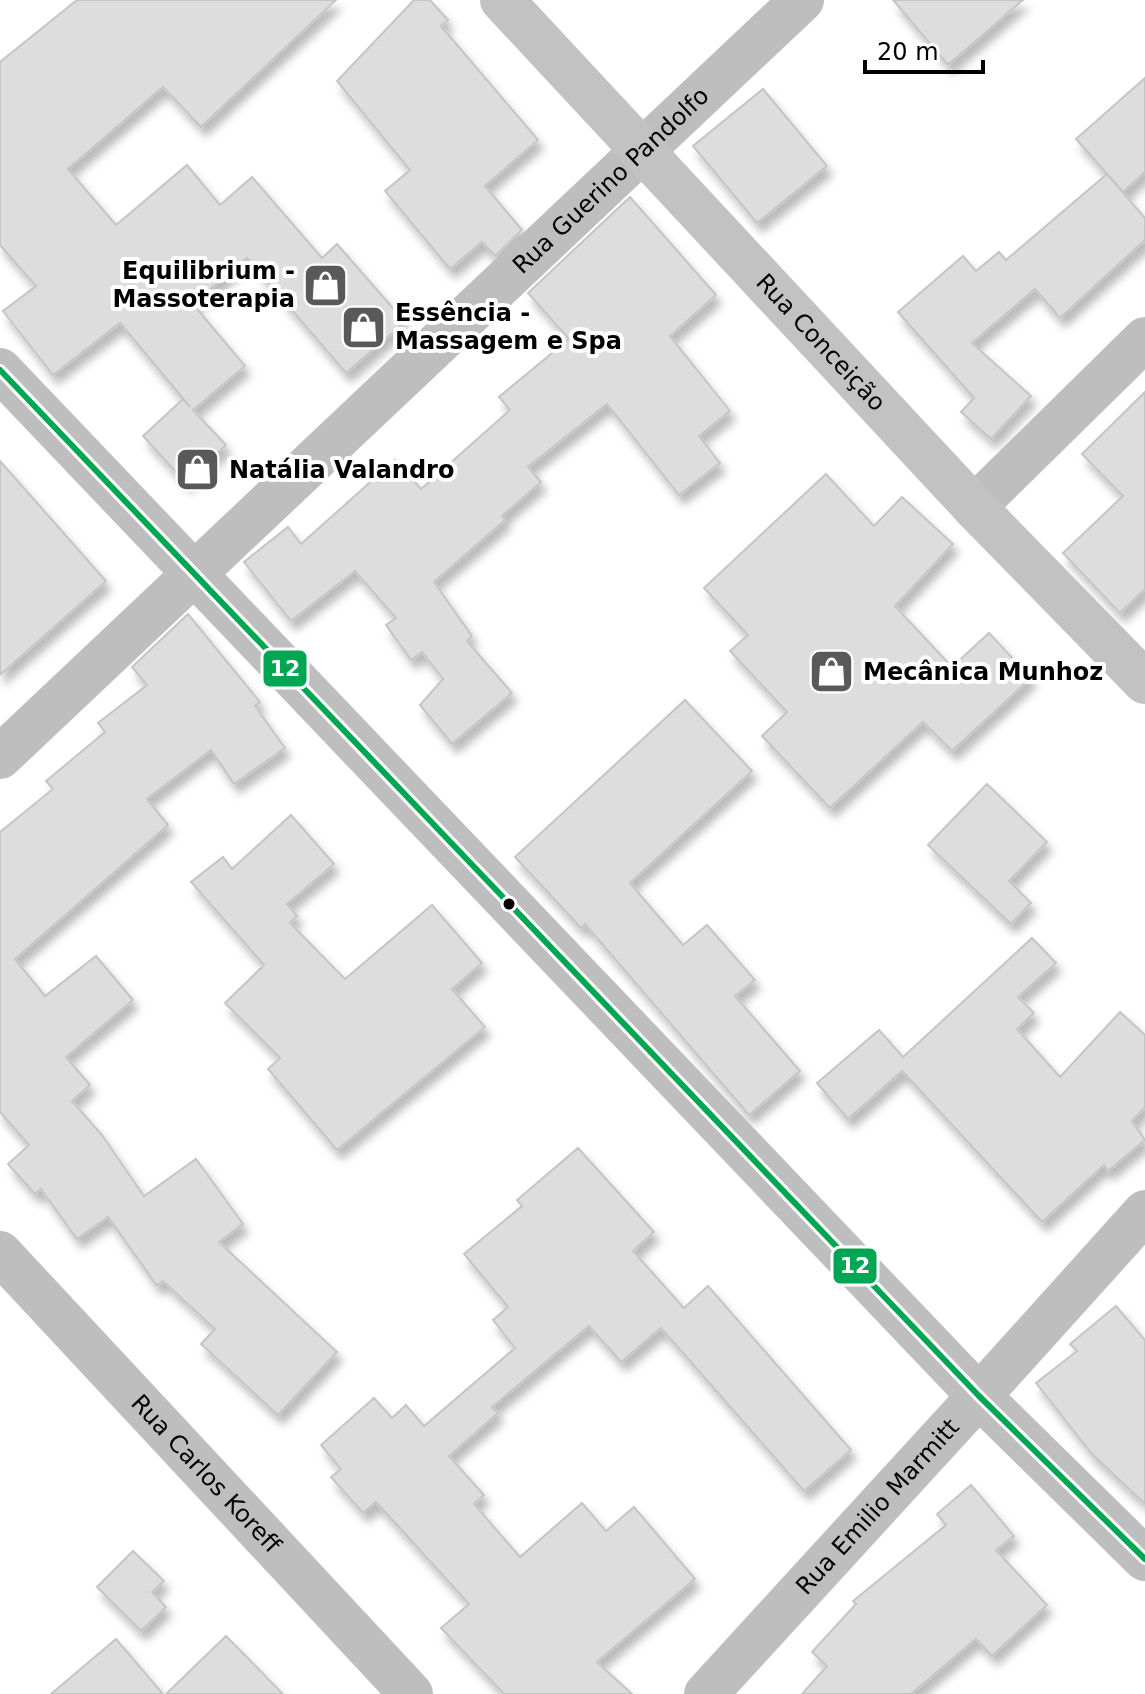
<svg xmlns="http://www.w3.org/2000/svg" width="1145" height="1694" viewBox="0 0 1145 1694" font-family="'DejaVu Sans',sans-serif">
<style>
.building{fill:#ddd;stroke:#c5c5c5;stroke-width:2;filter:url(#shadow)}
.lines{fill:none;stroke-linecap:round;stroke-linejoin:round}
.minor{stroke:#bebebe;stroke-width:44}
.tertiary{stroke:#bebebe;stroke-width:44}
.secondary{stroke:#c2c2c2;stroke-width:44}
.bus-1-casing{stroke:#fff;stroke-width:12}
.bus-1{stroke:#00a651;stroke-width:6}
.bus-dot{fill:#000;stroke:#fff;stroke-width:3}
.labels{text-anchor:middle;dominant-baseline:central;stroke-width:8;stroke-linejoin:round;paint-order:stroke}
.street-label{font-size:24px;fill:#000;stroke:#fff}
.poi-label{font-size:24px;font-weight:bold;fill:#000;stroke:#fff;text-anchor:start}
.line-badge{stroke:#fff;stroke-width:3}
.badge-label{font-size:22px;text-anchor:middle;font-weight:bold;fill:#fff}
</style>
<defs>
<filter id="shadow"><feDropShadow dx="5" dy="9" stdDeviation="4" flood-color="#0004"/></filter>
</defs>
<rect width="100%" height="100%" fill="#fff"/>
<g class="building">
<polygon points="77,0 336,0 201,127 163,87 68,169 116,225 187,165 220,205 252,177 322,258 337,244 405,322 346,373 247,258 193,304 245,366 193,410 226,445 186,483 143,436 183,399 190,407 120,323 53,375 3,311 36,286 0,245 0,62"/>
<polygon points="414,0 430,0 448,20 441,26 538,140 485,186 522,230 495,256 482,242 450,269 385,191 410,170 337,81"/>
<polygon points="893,0 1023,0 948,65"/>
<polygon points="1145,78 1145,172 1123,192 1076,139"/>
<polygon points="763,89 827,166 757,223 693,146"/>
<polygon points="1107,174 1145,218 1145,240 1060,318 1035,289 972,343 1031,396 991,439 961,412 974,398 898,312 963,256 976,271 999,252 1006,260"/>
<polygon points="630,197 716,295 670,336 730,411 699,436 720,463 679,495 607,404 528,467 541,482 502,516 505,520 434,582 472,636 467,641 512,693 452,744 420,705 443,679 422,652 411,660 386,625 396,618 355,571 291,621 244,562 288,527 301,544 395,460 421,489 510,410 499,397 569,339 528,293"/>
<polygon points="1145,392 1145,589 1120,613 1063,553 1123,496 1082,454"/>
<polygon points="0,461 106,581 0,675"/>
<polygon points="826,474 874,526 902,497 953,544 895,606 952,667 989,633 1031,678 952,751 923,722 830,808 762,736 787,712 730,651 748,635 704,588"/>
<polygon points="188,614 260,702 255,706 285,748 234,784 211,750 147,799 168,825 15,959 45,996 96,956 133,1000 66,1057 90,1085 72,1101 102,1135 144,1196 196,1159 243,1224 219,1242 337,1352 278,1415 201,1344 215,1329 163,1281 157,1286 108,1217 77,1239 41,1189 35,1194 8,1164 29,1145 0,1112 0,832 53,789 46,781 105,732 98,723 147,685 132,667"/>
<polygon points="685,700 752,771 630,883 683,945 707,925 755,980 735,996 800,1071 749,1115 585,924 581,928 515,857"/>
<polygon points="987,784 1047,842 1009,881 1031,903 1011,924 928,845"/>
<polygon points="291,815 334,864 287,904 297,916 290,923 345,979 432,905 482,963 452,989 485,1027 337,1150 268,1069 280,1058 225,1003 264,965 191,882 223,857 232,869"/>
<polygon points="1032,938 1056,963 1018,997 1034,1013 1017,1029 1060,1077 1120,1012 1145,1035 1145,1107 1132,1121 1145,1140 1108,1171 1104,1165 1042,1222 902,1071 848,1119 817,1083 879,1030 903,1057"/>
<polygon points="578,1148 654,1232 633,1251 684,1308 708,1286 851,1450 804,1491 661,1328 621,1362 589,1326 492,1407 498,1413 449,1456 484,1495 474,1504 520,1557 582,1503 606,1531 634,1507 695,1579 597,1662 632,1694 504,1694 441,1628 469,1604 376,1502 363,1513 331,1477 341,1469 321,1445 374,1398 392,1418 406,1405 424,1426 515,1348 493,1320 508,1307 464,1254 522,1206 517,1200"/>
<polygon points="1116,1306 1145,1340 1145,1504 1092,1454 1036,1383 1077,1351 1070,1344"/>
<polygon points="971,1485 1014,1536 996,1550 1047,1605 992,1656 976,1639 911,1694 802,1694 827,1666 812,1652 856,1604 853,1601 946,1525 937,1514"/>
<polygon points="133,1551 164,1581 152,1592 166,1607 141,1631 97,1587"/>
<polygon points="226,1636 283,1694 166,1694"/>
<polygon points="116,1639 163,1694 51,1694"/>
</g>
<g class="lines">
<g class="minor">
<polyline points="974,507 1145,339"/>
<path id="s1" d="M 0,757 L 802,0"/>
<path id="s2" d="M 0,1253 L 411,1694"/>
<path id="s3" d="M 706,1694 L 979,1396"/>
</g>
<g class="tertiary">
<polyline points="0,370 979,1396 1145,1559"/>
<polyline points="979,1396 1145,1212"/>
</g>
<path class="secondary" id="s4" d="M 502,0 L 974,507 L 1145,682"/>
<defs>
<polyline id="bus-1" points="0,370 979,1396 1145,1559"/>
</defs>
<use href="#bus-1" class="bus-1-casing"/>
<use href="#bus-1" class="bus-1"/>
</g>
<defs>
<symbol id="shop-square" viewBox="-11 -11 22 22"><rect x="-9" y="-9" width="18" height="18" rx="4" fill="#595959" stroke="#fff"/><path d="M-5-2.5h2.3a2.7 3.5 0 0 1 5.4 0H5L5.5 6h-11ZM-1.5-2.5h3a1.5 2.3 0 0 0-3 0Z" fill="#fff"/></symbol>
</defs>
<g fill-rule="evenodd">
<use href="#shop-square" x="300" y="260" width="51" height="51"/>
<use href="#shop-square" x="338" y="302" width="51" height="51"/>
<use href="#shop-square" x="172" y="444" width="51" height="51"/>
<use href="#shop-square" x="806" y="646" width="51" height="51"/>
</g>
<circle class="bus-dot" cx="509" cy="904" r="7"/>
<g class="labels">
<g class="street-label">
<text stroke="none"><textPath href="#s1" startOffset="840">Rua Guerino Pandolfo</textPath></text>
<text stroke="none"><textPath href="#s4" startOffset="468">Rua Conceição</textPath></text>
<text stroke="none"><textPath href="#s2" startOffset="302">Rua Carlos Koreff</textPath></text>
<text stroke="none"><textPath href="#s3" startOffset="254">Rua Emilio Marmitt</textPath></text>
</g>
<g class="poi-label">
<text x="295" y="271" text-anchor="end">Equilibrium -<tspan x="295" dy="28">Massoterapia</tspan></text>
<text x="395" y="313">Essência -<tspan x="395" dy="28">Massagem e Spa</tspan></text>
<text x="229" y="470">Natália Valandro</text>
<text x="863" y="672">Mecânica Munhoz</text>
</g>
</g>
<g class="line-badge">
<rect x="262" y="649" width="46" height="39" rx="8" fill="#00a651"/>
<rect x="832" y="1247" width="46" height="38" rx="8" fill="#00a651"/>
</g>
<g class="badge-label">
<text x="285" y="676">12</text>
<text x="855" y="1273">12</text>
</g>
<path d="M865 60v12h118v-12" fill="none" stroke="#000000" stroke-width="4"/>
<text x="877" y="60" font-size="24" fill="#000000" stroke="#ffffff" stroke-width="6" paint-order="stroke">20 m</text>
</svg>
